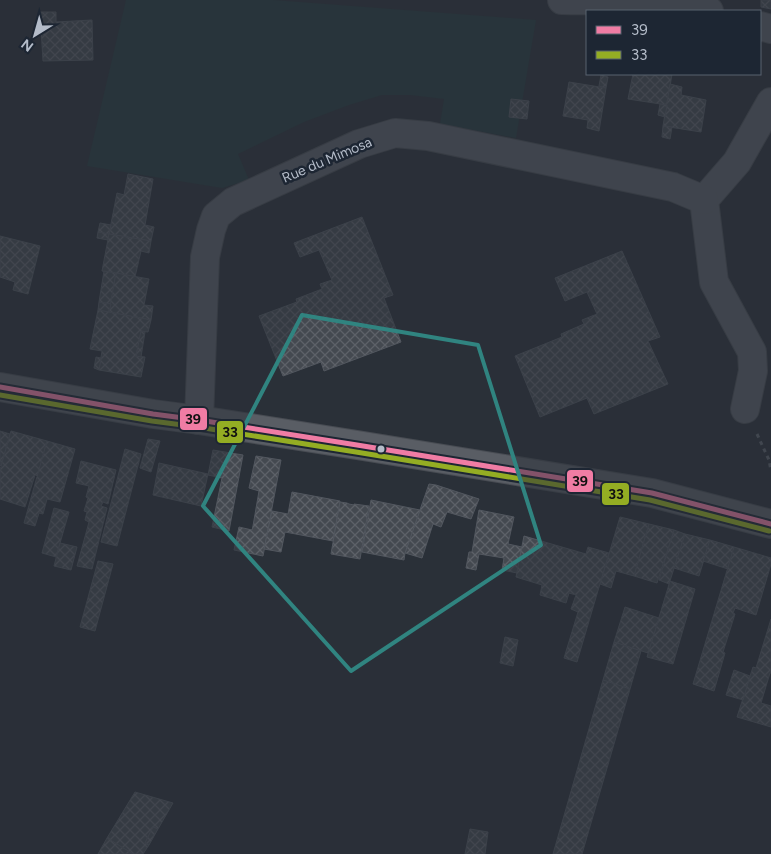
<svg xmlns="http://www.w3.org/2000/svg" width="771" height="854" viewBox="0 0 771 854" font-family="Figtree,sans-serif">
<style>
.grass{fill:#273a3e}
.building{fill:url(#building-cross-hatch);stroke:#52575f}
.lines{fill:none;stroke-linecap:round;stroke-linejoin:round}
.street-casing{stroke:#484c53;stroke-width:30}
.secondary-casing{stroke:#484c53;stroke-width:30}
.path{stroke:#5d636a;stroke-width:3;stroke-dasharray:4 4;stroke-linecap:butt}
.street{stroke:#5a5e66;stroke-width:28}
.secondary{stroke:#595d64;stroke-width:28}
.bus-1-casing{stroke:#1d2633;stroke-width:9}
.bus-2-casing{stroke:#1d2633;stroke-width:9}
.bus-1{stroke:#f07ca4;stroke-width:5}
.bus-2{stroke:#94ad23;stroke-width:5}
.marked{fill:none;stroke:#308480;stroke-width:4;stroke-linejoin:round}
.bus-dot{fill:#b4bcc9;stroke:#1d2633;stroke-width:2}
.labels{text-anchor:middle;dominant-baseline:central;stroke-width:5;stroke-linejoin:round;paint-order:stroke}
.street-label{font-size:14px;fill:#b4bcc9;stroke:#1d2633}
.line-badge{stroke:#1d2633;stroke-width:2}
.pale-badge-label{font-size:14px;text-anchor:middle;font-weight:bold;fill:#111}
</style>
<defs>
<pattern id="building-cross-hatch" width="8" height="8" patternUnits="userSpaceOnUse" patternTransform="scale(1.25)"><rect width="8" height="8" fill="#444950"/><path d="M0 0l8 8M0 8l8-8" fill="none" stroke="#5d6168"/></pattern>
</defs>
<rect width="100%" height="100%" fill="#2a3038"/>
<polygon class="grass" points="126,0 273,0 536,20 516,138 440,124 444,99 410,95 382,95 349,105 304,122 238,154 249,180 222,188 87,166"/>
<g class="building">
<polygon points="761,0 771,0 771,9 761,7"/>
<polygon points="40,12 56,12 56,22 92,20 93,60 43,61"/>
<polygon points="633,74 672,74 667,105 628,99"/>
<polygon points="601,75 608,77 606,88 599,86"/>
<polygon points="569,82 606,88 599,131 587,128 588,120 563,116"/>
<polygon points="670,84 682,87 681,95 706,100 701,132 663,126"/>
<polygon points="511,99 529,101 527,119 509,117"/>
<polygon points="660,104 667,105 665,117 658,115"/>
<polygon points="663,126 672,127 670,139 662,137"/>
<polygon points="128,174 153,179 145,225 154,227 151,241 109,234 117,193 124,195"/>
<polygon points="362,217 393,295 384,298 401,342 324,371 321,362 283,376 259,316 297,302 296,299 322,289 320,284 332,280 319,250 300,257 294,243"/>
<polygon points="100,223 111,225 109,234 98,232"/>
<polygon points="98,232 109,234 108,240 97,238"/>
<polygon points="109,234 151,241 149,253 141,251 135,277 102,271"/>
<polygon points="0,236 40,246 28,294 13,290 15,282 0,277"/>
<polygon points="622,251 660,337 648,341 668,384 594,414 587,398 540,417 515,356 562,337 561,334 584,324 582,320 597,314 587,292 565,301 555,278"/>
<polygon points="104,271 116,273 111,304 99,302"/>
<polygon points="116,273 149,279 144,305 153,306 151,320 109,312"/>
<polygon points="99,302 111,304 109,312 98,310"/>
<polygon points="98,310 151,320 148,332 141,331 136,356 145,357 141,377 99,370 102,351 90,349"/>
<polygon points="141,331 145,332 141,357 136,356"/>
<polygon points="96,357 101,358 99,370 94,368"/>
<polygon points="0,431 10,434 1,466 0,465"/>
<polygon points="11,431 47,441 38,476 35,475 25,507 0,499 0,470"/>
<polygon points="148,439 160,441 151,472 140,468"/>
<polygon points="47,441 75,449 60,502 47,499 43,514 39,513 35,526 24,523"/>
<polygon points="125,449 141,454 117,546 101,542"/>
<polygon points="213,450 243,455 229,531 212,527 222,478 208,475"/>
<polygon points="256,456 281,460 263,556 234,550 239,527 252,530 253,526 259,491 249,488"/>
<polygon points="81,461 116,470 108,504 103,502 101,506 107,508 92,569 77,566 89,522 85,520 87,512 84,511 88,498 86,497 89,486 76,483"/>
<polygon points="159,463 208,474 201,506 153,495"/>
<polygon points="429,484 436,485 479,499 471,519 447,512 441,527 433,524 422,558 405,553"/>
<polygon points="292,492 340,501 333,541 285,532 281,552 264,549 272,511 288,514"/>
<polygon points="371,500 420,510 405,553 404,560 362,552"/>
<polygon points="340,502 347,503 349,504 354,505 354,504 369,506 360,559 331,554"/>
<polygon points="54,508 69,512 56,557 42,553"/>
<polygon points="479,510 514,517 508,544 522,547 517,573 502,570 504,558 479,554 476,570 466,568 469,552 472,552"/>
<polygon points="620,517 649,524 634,576 616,571 611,588 600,584"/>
<polygon points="649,524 674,530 657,583 634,576"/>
<polygon points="674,530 685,534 669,584 659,580"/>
<polygon points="685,534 710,540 699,576 674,568"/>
<polygon points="524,536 586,554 588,547 609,553 577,662 564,658 578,612 571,609 576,595 569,593 566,603 540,595 542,585 516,577"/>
<polygon points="710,540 734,547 728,569 703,561"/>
<polygon points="60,543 77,547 71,570 54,566"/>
<polygon points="734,547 771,558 771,564 756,615 735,608 733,613 735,614 723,652 725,653 714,691 693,684"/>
<polygon points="98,561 113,564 95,631 80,627"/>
<polygon points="670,581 695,589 673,664 647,657"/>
<polygon points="625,607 659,618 648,653 614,642"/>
<polygon points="771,619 771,673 770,673 761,703 771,706 771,727 737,717 753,667 756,668"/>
<polygon points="505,637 518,640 513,666 500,663"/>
<polygon points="614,642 641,651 630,689 603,680"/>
<polygon points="734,670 750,676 743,700 726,695"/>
<polygon points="603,680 630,689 582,854 553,854"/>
<polygon points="135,792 173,803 158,829 153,827 145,843 149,845 143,854 133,854 107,838"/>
<polygon points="153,827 158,829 149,845 145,843"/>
<polygon points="470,829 488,832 485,854 465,854"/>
<polygon points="107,838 133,854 98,854"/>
</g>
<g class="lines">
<defs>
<g id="street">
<path d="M 562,0 C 609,1 664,0 709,11"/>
<polyline points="760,26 771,29"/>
<polyline points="745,409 753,371 752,352 714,282 704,200 737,162 771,102"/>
<polyline points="199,420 205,257 211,230 216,216 233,202 359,144 395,133 428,136 673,187 704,200"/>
</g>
<polyline id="secondary" points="0,387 153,414 199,420 357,445 652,493 771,524"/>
</defs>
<use href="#street" class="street-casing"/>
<use href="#secondary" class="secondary-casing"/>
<polyline class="path" points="757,434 769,460 771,471"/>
<use href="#street" class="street"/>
<use href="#secondary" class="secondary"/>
<defs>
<polyline id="bus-1" points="0,387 153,414 199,420 357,445 652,493 771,524"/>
<polyline id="bus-2" points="0,395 152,421 198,427 356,452 650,500 769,531"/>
</defs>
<use href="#bus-1" class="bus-1-casing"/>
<use href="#bus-2" class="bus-2-casing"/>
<use href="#bus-1" class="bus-1"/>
<use href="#bus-2" class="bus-2"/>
</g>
<path d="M0 0H771V854H0ZM 302,315 L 478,345 L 541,545 L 351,671 L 203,506 Z" fill="#2a3038" fill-opacity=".55" fill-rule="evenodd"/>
<path class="marked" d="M 302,315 L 478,345 L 541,545 L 351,671 L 203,506 Z"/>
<circle class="bus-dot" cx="381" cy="449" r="4.5"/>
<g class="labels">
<g class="street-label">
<text transform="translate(327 160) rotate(-23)">Rue du Mimosa</text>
</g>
</g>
<g class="line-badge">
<rect x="179" y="407" width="29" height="24" rx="5" fill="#f07ca4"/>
<rect x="216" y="420" width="28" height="24" rx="5" fill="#94ad23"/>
<rect x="566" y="469" width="28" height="24" rx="5" fill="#f07ca4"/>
<rect x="601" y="482" width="29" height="24" rx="5" fill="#94ad23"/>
</g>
<g class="pale-badge-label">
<text x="193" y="424">39</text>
<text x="230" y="437">33</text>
<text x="580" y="486">39</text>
<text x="616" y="499">33</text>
</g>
<rect x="586" y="10" width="175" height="65" fill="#1d2633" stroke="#59626f"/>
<rect x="596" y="26" width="25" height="8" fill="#f07ca4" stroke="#59626f"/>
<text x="631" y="35" font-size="15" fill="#b4bcc9">39</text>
<rect x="596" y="51" width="25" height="8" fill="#94ad23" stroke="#59626f"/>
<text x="631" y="60" font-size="15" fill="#b4bcc9">33</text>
<g transform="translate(35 35) rotate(217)" stroke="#1d2633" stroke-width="4" paint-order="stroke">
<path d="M0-4L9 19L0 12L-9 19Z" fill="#b4bcc9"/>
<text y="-8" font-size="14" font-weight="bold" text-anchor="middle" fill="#b4bcc9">N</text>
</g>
</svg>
